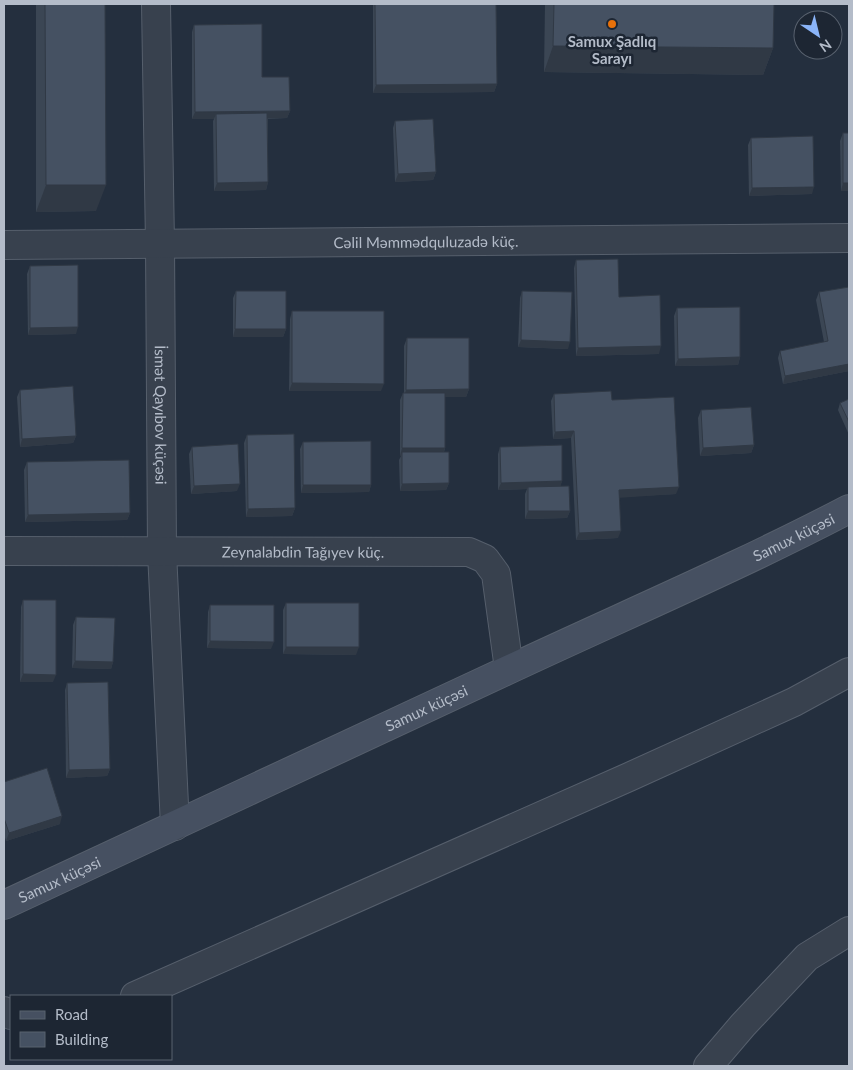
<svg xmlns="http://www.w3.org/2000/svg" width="853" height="1070" viewBox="0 0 853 1070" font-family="Lato,sans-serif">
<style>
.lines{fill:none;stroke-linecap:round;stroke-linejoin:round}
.minor-casing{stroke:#565f6c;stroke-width:30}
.secondary-casing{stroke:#565f6c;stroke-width:30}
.minor{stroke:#38414e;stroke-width:28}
.secondary{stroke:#465061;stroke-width:28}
.wall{fill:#3b4654}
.shaded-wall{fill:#303945}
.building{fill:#455162;stroke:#303945}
.food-dot{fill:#e8710a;stroke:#1d2633;stroke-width:2}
.labels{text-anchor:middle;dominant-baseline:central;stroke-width:5;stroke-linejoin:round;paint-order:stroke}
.poi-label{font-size:15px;font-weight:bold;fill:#b4bcc9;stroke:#1d2633}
.street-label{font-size:15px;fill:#b4bcc9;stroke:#1d2633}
</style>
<rect width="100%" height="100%" fill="#242f3e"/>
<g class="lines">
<defs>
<g id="minor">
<path id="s1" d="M 156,4 L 160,244 L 162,552 L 175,826"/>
<path id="s2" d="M 4,245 L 849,238"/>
<path id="s3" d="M 4,551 L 469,552 L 485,559 L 496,574 L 509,669"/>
<polyline points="135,996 629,777 794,702 849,672"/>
<polyline points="4,1011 11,1015"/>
<polyline points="708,1066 743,1025 807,957 849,931"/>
</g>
<g id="secondary">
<path id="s4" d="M 4,905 C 173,827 341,747 510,669 C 623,616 738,567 849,509"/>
</g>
</defs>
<use href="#minor" class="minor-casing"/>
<use href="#secondary" class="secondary-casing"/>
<use href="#minor" class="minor"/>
<use href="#secondary" class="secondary"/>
</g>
<g class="wall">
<polygon points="36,4 105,4 96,211 36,212"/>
<polygon points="373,4 496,4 497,84 494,92 373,93"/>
<polygon points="545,4 774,4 773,48 763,75 544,72"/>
<polygon points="194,25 262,77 290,111 287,118 268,119 268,182 266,190 214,191 213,121 214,119 192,119 192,32"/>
<polygon points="395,121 436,172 433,180 395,182 393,128"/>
<polygon points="843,133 849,133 849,191 841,191 840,141"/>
<polygon points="751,138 812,194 749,196 748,145"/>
<polygon points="576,260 619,297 659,354 576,356 574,268"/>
<polygon points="30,266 76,334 28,335 27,274"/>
<polygon points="849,287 849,371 783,384 778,358 780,351 824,342 816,300 819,292"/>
<polygon points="236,291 286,329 283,337 233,337 233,298"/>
<polygon points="522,291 568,349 518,347 520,298"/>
<polygon points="677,308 740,357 738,365 675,366 674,316"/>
<polygon points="292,311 381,391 289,391 290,319"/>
<polygon points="407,338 469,389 466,397 445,397 445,448 444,452 449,483 446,490 400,491 399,460 401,456 400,456 400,400 403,393 404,393 404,346"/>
<polygon points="20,390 76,436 73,443 20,447 17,397"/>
<polygon points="554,394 612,400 676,494 620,497 618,538 576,540 571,438 553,439 551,401"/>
<polygon points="849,399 849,435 838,410 840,403"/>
<polygon points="701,410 754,445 751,453 700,456 698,418"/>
<polygon points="247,435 295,508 292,516 246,517 244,443"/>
<polygon points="303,442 371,485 369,492 301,493 300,449"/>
<polygon points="192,447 237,491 191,494 189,454"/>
<polygon points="500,447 562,481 560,486 570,511 567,518 525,519 525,494 527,489 498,490 498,454"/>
<polygon points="27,462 130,513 127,520 25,522 24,470"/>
<polygon points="23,600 53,682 20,682 21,607"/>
<polygon points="286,603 356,655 283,654 283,610"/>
<polygon points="210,605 271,649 207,648 208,612"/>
<polygon points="76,617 113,662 111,669 72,668 73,625"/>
<polygon points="67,683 110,769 107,776 66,778 65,690"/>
<polygon points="4,782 60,824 6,841 4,834"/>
</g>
<g class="shaded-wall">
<polygon points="553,46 773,48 763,75 544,72"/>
<polygon points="497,84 494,92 373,93 376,85"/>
<polygon points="290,111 287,118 216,119 216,114 214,119 192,119 195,112"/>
<polygon points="436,172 433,180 395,182 398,174"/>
<polygon points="268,182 266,190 214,191 217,183"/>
<polygon points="843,183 849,183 849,191 841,191"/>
<polygon points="46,185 106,185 96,211 36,212"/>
<polygon points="814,187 812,194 749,196 752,188"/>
<polygon points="78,327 76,334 28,335 30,328"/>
<polygon points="235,329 286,329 283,337 233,337"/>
<polygon points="521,340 570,342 568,349 518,347"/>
<polygon points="661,346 659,354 576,356 578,348"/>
<polygon points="740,357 738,365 675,366 678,359"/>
<polygon points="849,364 849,371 783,384 785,376"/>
<polygon points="292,383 384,384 381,391 289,391"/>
<polygon points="469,389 466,397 404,397 406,390"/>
<polygon points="574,431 571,438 553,439 555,432"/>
<polygon points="76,436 73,443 20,447 22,439"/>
<polygon points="754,445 751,453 700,456 703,448"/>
<polygon points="402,448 445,448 442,456 402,452 401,456 400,456"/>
<polygon points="562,481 560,489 528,487 527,489 498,490 501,483"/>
<polygon points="449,483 446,490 400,491 402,484"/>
<polygon points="240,484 237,491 191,494 194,486"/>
<polygon points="303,485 371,485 369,492 301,493"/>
<polygon points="679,487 676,494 617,498 619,490"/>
<polygon points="295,508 292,516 246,517 248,509"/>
<polygon points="528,511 570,511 567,518 525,519"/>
<polygon points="130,513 127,520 25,522 28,515"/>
<polygon points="621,531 618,538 576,540 579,533"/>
<polygon points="210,641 274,642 271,649 207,648"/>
<polygon points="286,647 359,647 356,655 283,654"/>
<polygon points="75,661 113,662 111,669 72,668"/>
<polygon points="23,674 56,675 53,682 20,682"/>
<polygon points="110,769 107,776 66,778 69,770"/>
<polygon points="62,816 60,824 6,841 9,833"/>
</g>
<g class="building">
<polygon points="45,4 105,4 106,185 46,185"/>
<polygon points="375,4 496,4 497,84 376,85"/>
<polygon points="554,4 774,4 773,48 553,46"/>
<polygon points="262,24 262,77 289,77 290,111 195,112 194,25"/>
<polygon points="267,113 268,182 217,183 216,114"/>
<polygon points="433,119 436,172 398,174 395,121"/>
<rect x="843" y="133" width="6" height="50"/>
<polygon points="813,136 814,187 752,188 751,138"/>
<polygon points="618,259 619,297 660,295 661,346 578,348 576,260"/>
<polygon points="78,265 78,327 30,328 30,266"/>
<polygon points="849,287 849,364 785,376 780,351 828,341 819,292"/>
<polygon points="236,291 286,291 286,329 235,329"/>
<polygon points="522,291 572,292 570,342 521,340"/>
<polygon points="740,307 740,357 678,359 677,308"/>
<polygon points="292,311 384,311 384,384 292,383"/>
<polygon points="407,338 469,338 469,389 406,390"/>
<polygon points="73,386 76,436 22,439 20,390"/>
<polygon points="611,391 612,400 674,397 679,487 619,490 621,531 579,533 574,431 555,432 554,394"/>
<polygon points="403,393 445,393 445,448 402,448"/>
<polygon points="849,399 849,422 840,403"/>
<polygon points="751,407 754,445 703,448 701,410"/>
<polygon points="294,434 295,508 248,509 247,435"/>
<polygon points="371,441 371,485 303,485 303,442"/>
<polygon points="238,444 240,484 194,486 192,447"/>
<polygon points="562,445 562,481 501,483 500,447"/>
<polygon points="402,452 449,452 449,483 402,484"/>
<polygon points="129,460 130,513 28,515 27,462"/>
<polygon points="569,486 570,511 528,511 528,487"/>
<polygon points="23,600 56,600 56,675 23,674"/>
<rect x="286" y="603" width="73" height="44"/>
<polygon points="210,605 274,605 274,642 210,641"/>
<polygon points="76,617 115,618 113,662 75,661"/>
<polygon points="108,682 110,769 69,770 67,683"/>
<polygon points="47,768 62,816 9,833 4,818 4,782"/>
</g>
<circle class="food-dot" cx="612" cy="24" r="5"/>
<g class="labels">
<g class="poi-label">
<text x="612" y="41">Samux Şadlıq<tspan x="612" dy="17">Sarayı</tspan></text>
</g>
<g class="street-label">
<text stroke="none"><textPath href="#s2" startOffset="422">Cəlil Məmmədquluzadə küç.</textPath></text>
<text stroke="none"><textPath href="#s1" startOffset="411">İsmət Qayıbov küçəsi</textPath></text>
<text stroke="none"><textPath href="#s4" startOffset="871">Samux küçəsi</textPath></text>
<text stroke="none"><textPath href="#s3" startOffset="299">Zeynalabdin Tağıyev küç.</textPath></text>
<text stroke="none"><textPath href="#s4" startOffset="466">Samux küçəsi</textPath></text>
<text stroke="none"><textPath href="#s4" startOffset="61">Samux küçəsi</textPath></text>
</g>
</g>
<rect width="853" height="1070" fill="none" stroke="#b4bcc9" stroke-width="10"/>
<rect x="10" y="995" width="162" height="65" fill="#1d2633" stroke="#59626f"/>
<rect x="20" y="1011" width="25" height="8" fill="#465061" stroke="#59626f"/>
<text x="55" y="1020" font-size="15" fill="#b4bcc9">Road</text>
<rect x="20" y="1032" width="25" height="15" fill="#455162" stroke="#59626f"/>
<text x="55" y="1045" font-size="15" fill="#b4bcc9">Building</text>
<g transform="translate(818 35) rotate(145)"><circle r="24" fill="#1d2633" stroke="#59626f"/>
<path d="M0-4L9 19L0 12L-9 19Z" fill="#8ab4f8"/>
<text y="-8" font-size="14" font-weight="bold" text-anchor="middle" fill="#b4bcc9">N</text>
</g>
</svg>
